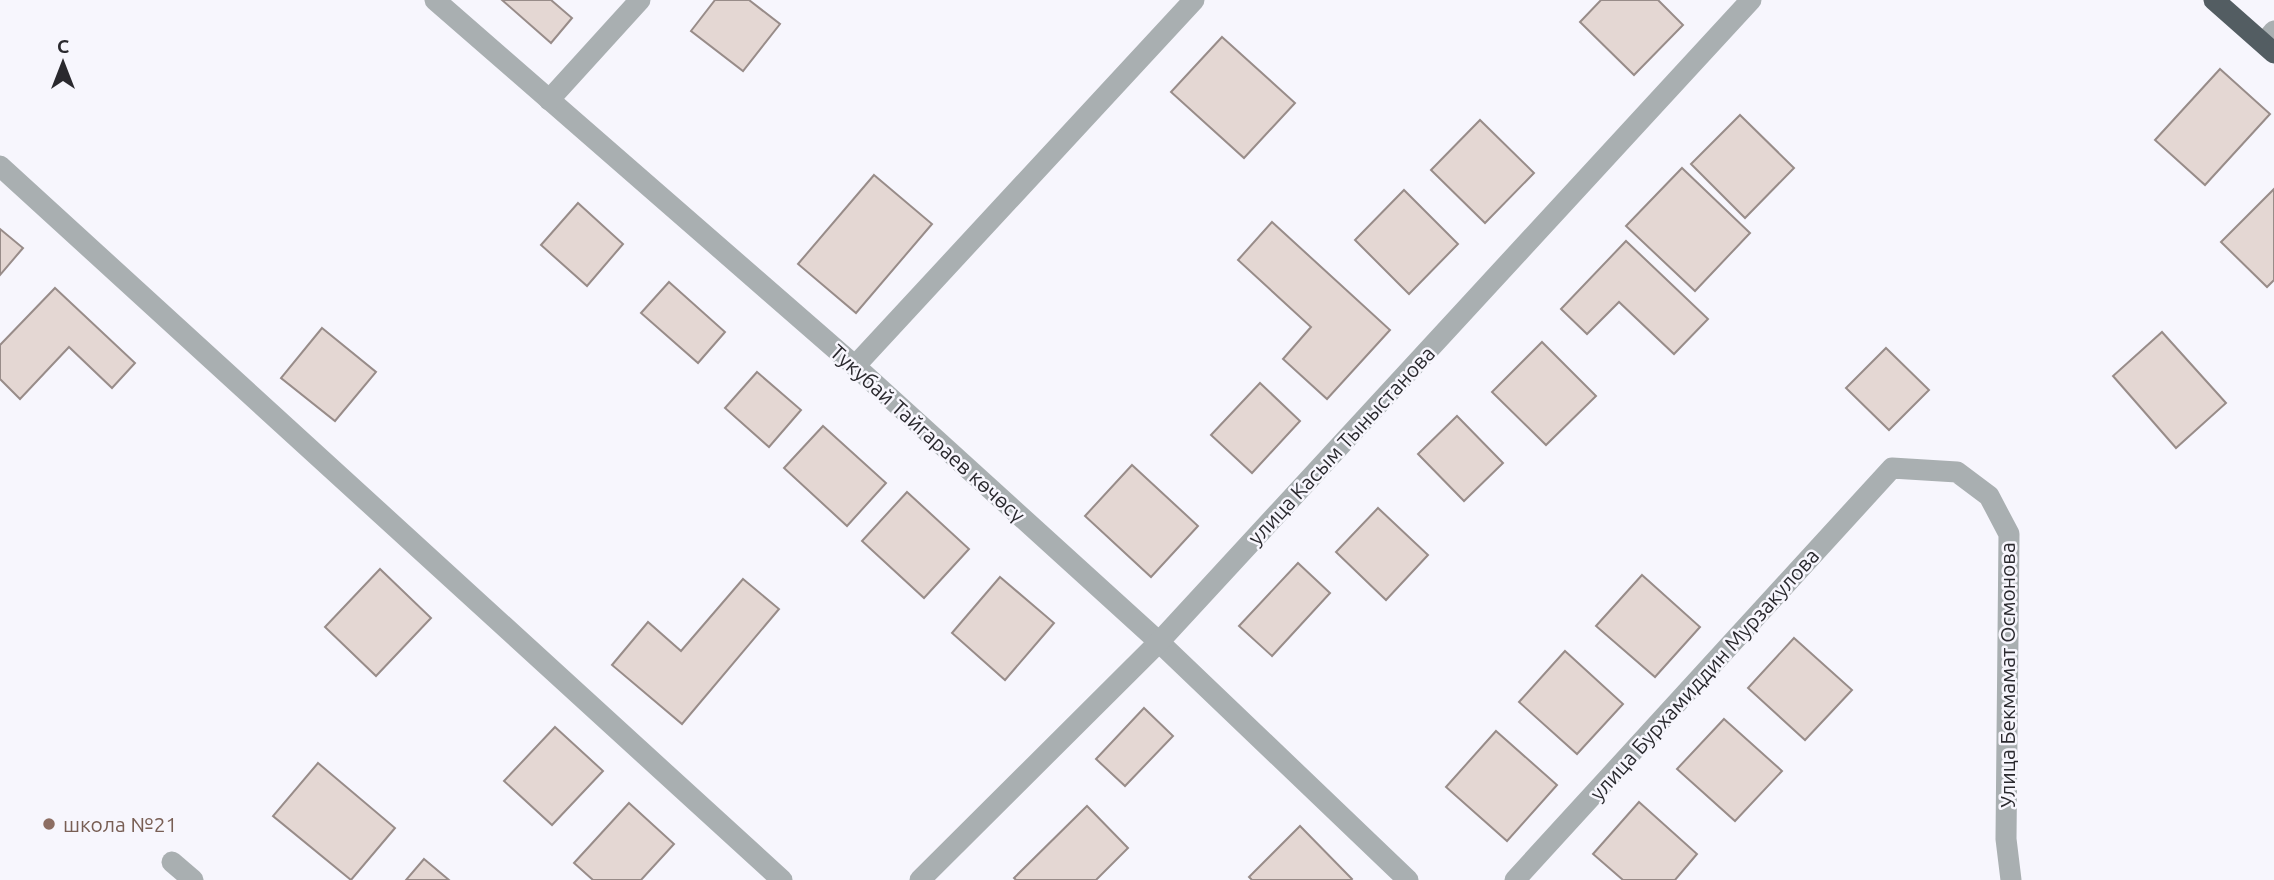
<svg xmlns="http://www.w3.org/2000/svg" width="2274" height="880" viewBox="0 0 2274 880" font-family="Ubuntu,sans-serif">
<style>
.building{fill:#e4d7d3;stroke:#988c89;stroke-width:2}
.lines{fill:none;stroke-linecap:round;stroke-linejoin:round}
.minor{stroke:#a9afb1;stroke-width:21}
.highway{stroke:#535d62;stroke-width:21}
.education-dot{fill:#8d6e63;stroke:#f7f6fd;stroke-width:2.5}
.labels{text-anchor:middle;dominant-baseline:central;stroke-width:5;stroke-linejoin:round;paint-order:stroke}
.street-label{font-size:21px;fill:#2a292e;stroke:#f7f6fd}
.education-label{font-size:21px;fill:#785e54;stroke:#f7f6fd;text-anchor:start}
</style>
<rect width="100%" height="100%" fill="#f7f6fd"/>
<g class="building">
<polygon points="502,0 551,0 572,18 551,43"/>
<polygon points="715,0 749,0 780,24 743,71 691,31"/>
<polygon points="1601,0 1658,0 1683,25 1634,75 1580,22"/>
<polygon points="1222,37 1295,103 1244,158 1171,92"/>
<polygon points="2220,69 2270,114 2205,185 2155,140"/>
<polygon points="1740,115 1794,168 1745,218 1691,164"/>
<polygon points="1480,120 1534,173 1485,223 1431,170"/>
<polygon points="1682,168 1750,233 1695,291 1626,226"/>
<polygon points="874,175 932,224 856,313 798,264"/>
<polygon points="2274,189 2274,280 2267,287 2221,242"/>
<polygon points="1404,190 1458,244 1409,294 1355,240"/>
<polygon points="578,203 623,244 587,286 541,245"/>
<polygon points="1272,222 1390,330 1327,399 1283,359 1311,327 1238,260"/>
<polygon points="0,229 23,248 0,275"/>
<polygon points="1626,241 1708,319 1674,354 1619,302 1587,334 1561,309"/>
<polygon points="669,282 725,332 698,363 641,313"/>
<polygon points="55,288 135,363 112,388 69,347 20,399 0,379 0,345"/>
<polygon points="322,328 376,372 335,421 281,378"/>
<polygon points="2162,332 2226,403 2176,448 2113,376"/>
<polygon points="1542,342 1596,396 1546,445 1492,392"/>
<polygon points="1886,348 1929,390 1889,430 1846,388"/>
<polygon points="757,372 801,410 769,447 725,408"/>
<polygon points="1260,383 1300,421 1252,473 1211,435"/>
<polygon points="1457,416 1503,463 1464,501 1418,454"/>
<polygon points="823,426 886,483 847,526 784,468"/>
<polygon points="1132,465 1198,526 1151,577 1085,516"/>
<polygon points="907,492 969,549 924,598 862,541"/>
<polygon points="1378,508 1428,555 1386,600 1336,552"/>
<polygon points="1298,563 1330,593 1272,656 1239,626"/>
<polygon points="380,569 431,618 376,676 325,627"/>
<polygon points="1642,575 1700,627 1655,677 1596,626"/>
<polygon points="1000,577 1054,623 1005,680 952,633"/>
<polygon points="743,579 779,609 682,724 612,665 648,622 681,651"/>
<polygon points="1794,638 1852,690 1805,740 1748,688"/>
<polygon points="1565,651 1623,704 1577,754 1519,702"/>
<polygon points="1144,708 1173,736 1125,786 1096,759"/>
<polygon points="1724,719 1782,771 1735,821 1677,769"/>
<polygon points="555,727 603,771 552,825 504,781"/>
<polygon points="1496,731 1557,785 1507,841 1446,787"/>
<polygon points="318,763 395,828 351,880 273,816"/>
<polygon points="1639,802 1697,854 1675,880 1623,880 1593,854"/>
<polygon points="629,803 674,844 641,880 593,880 574,863"/>
<polygon points="1087,806 1128,848 1096,880 1016,880 1014,878"/>
<polygon points="1300,826 1352,879 1351,880 1252,880 1249,877"/>
<polygon points="424,859 449,880 406,880"/>
</g>
<g class="lines">
<g class="minor">
<polyline points="435,0 855,366 1159,642 1408,880"/>
<polyline points="2264,43 2274,31"/>
<polyline points="549,100 640,0"/>
<polyline points="0,166 782,880"/>
<polyline points="855,366 1194,0"/>
<polyline points="172,862 193,880"/>
<polyline points="920,880 1159,642 1751,0"/>
<polyline points="1515,880 1892,468 1957,472 1989,496 2009,534 2006,839 2011,880"/>
</g>
<polyline class="highway" points="2214,0 2274,53"/>
</g>
<circle class="education-dot" cx="49" cy="824" r="7"/>
<g class="labels">
<g class="street-label">
<text transform="translate(928 433) rotate(42)">Тукубай Тайгараев көчөсү</text>
<text transform="translate(1341 445) rotate(-47)">улица Касым Тыныстанова</text>
<text transform="translate(1704 674) rotate(-48)">улица Бурхамиддин Мурзакулова</text>
<text transform="translate(2007 675) rotate(-90)">Улица Бекмамат Осмонова</text>
</g>
<g class="education-label">
<text x="63" y="824">школа №21</text>
</g>
</g>
<g transform="translate(63 63)" stroke="#f7f6fd" stroke-width="5" paint-order="stroke">
<path d="M0-5L12 26L0 18L-12 26Z" fill="#2a292e"/>
<text y="-10" font-size="19" font-weight="bold" text-anchor="middle" fill="#2a292e">С</text>
</g>
</svg>
